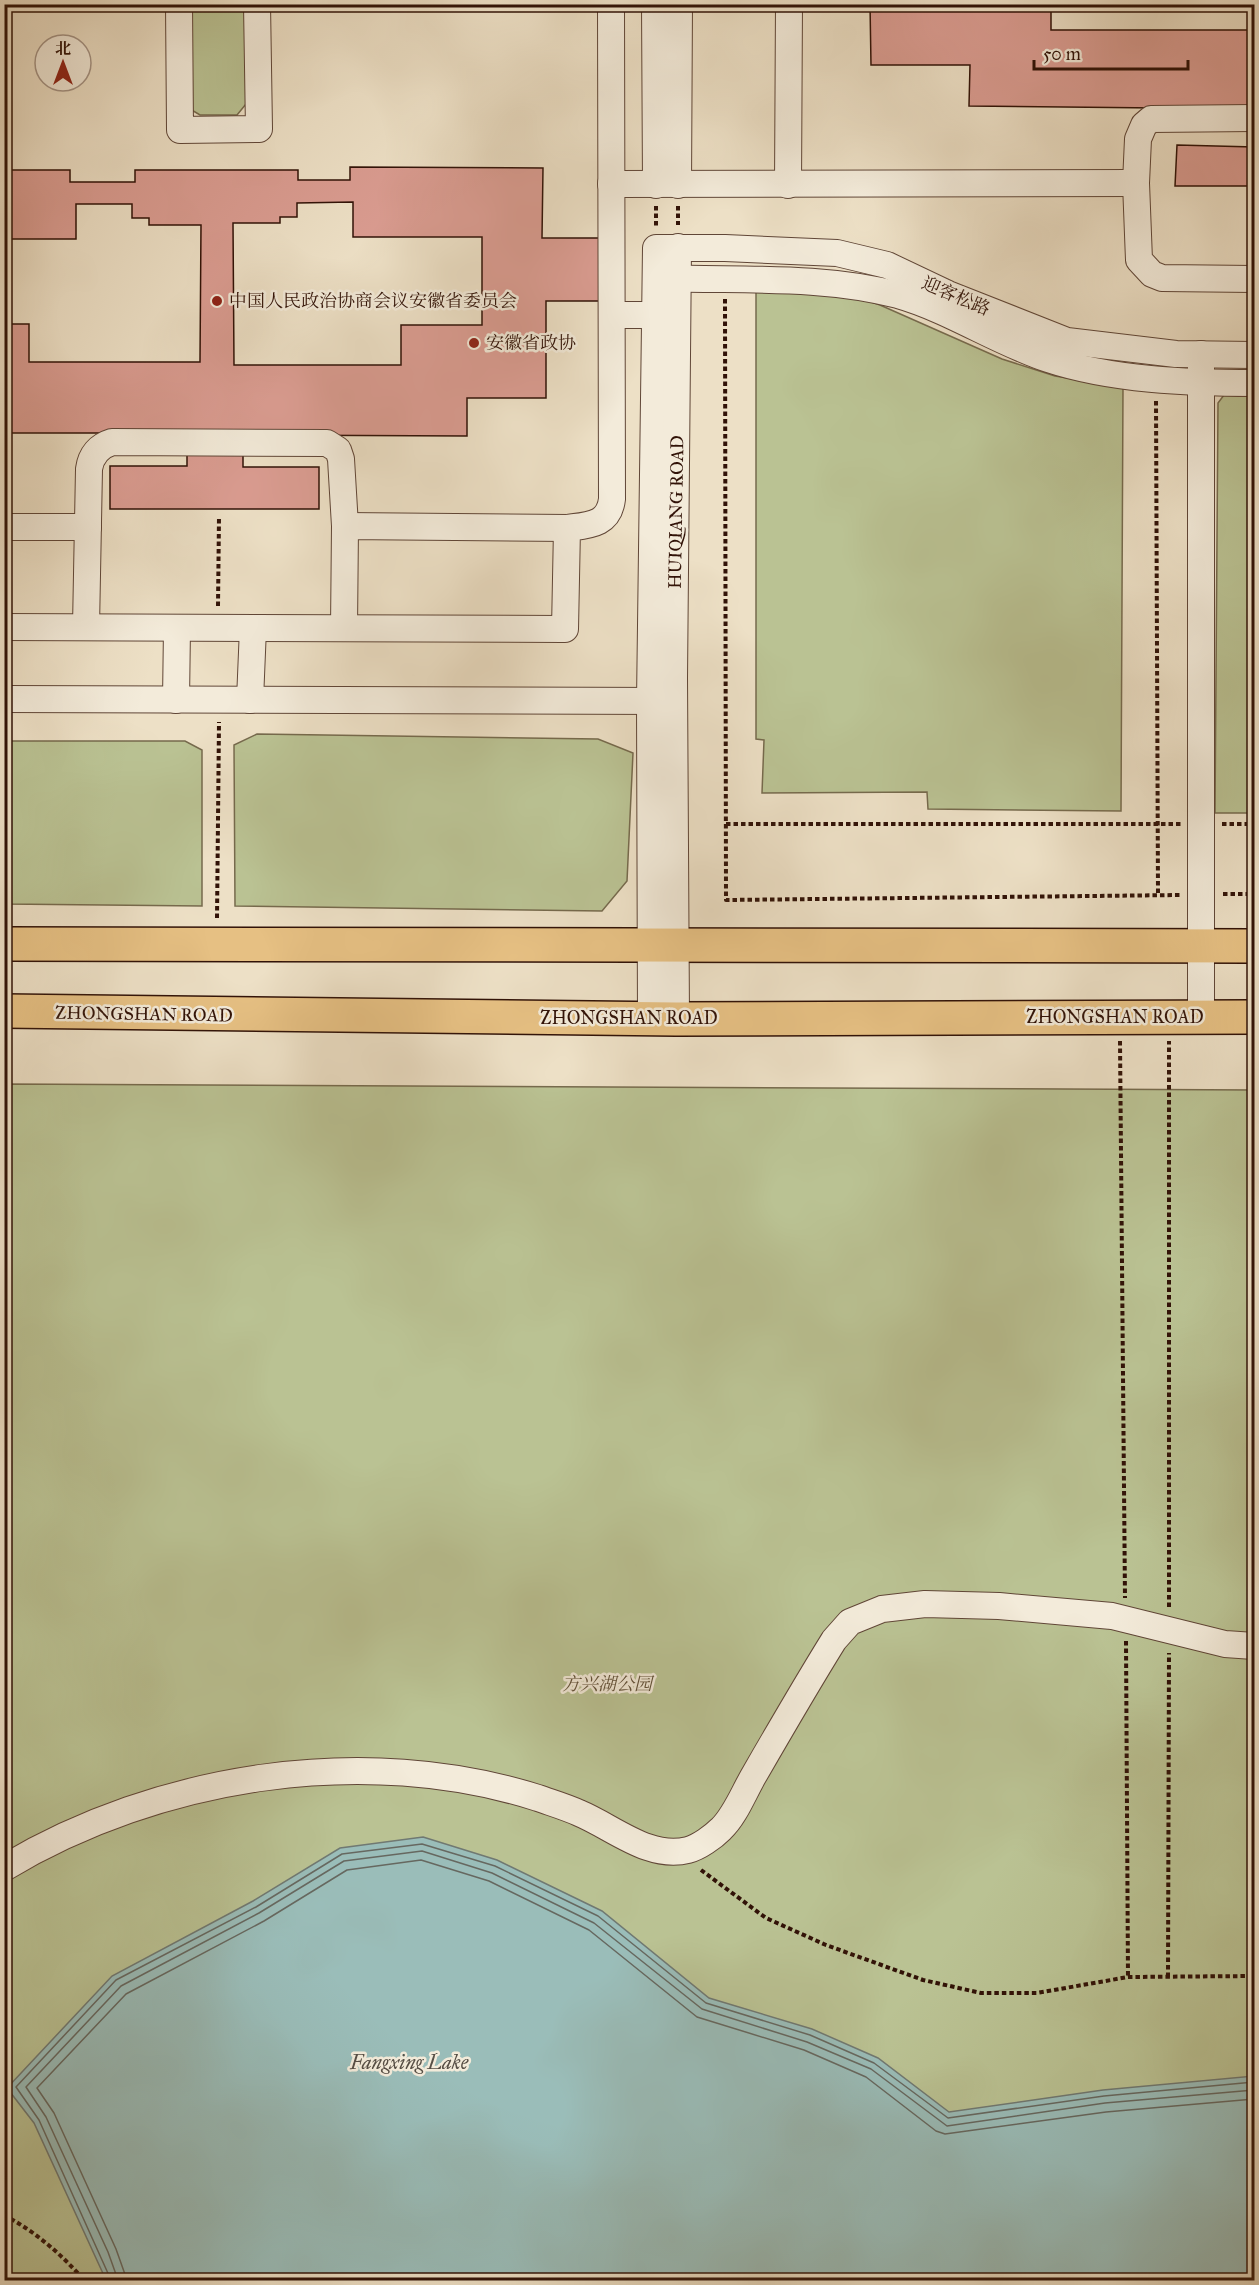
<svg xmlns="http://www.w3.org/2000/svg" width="1259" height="2285" viewBox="0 0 1259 2285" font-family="'IM FELL Great Primer','Noto Serif SC',serif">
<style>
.green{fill:#bac293;stroke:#766a4d;stroke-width:1.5}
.water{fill:#9abdb9;stroke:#707972;stroke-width:1.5}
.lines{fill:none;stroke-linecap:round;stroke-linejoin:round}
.shore{stroke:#666860;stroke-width:1.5}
.building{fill:#da9c91;stroke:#311207;stroke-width:1.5;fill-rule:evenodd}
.minor-casing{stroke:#604637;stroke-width:28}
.major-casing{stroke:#311207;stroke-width:36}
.path{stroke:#311207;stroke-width:4;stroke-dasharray:4.5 3;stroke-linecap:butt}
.minor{stroke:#f3ebda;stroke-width:26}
.major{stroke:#e6c083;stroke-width:33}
.poi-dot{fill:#8f2418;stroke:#f3ebda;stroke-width:2}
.labels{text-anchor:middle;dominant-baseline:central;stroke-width:5;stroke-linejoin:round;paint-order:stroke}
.street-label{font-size:18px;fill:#311207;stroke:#f3ebda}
.poi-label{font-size:18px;fill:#311207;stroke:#f3ebda;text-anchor:start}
.park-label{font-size:18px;font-style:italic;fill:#615038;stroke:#f3ebda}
.water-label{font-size:20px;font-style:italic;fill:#564e45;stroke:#f3ebda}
</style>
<rect width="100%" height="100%" fill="#ede0c6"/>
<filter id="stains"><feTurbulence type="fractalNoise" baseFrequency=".00333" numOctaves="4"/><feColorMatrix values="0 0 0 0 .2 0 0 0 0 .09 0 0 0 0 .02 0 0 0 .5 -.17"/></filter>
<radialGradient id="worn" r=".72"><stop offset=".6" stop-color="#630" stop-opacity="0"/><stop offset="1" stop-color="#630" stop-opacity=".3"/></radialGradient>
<g class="green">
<polygon points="189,5 249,5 246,104 237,115 200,115 190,109"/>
<polygon points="756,290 848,294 880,305 1002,359 1055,376 1123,387 1121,811 928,809 927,792 762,793 764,740 756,739"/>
<polygon points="1254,391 1254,813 1215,813 1218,403 1224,395"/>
<polygon points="257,734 598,739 633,753 627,881 602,911 235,906 234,745"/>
<polygon points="5,741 185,741 202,750 202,906 5,904"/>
<polygon points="4,1084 1254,1090 1254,2280 5,2280"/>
</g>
<polygon class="water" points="423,1837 497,1860 602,1911 709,1998 812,2029 878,2058 949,2112 1103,2090 1254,2076 1254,2280 106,2280 34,2123 7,2088 112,1976 253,1901 340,1848"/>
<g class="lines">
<g class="shore">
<polyline points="111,2280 39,2120 16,2087 116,1980 256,1907 342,1854 422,1844 495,1866 598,1916 706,2003 810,2035 874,2063 948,2118 1104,2096 1254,2082"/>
<polyline points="118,2280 108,2252 46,2117 26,2087 121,1986 259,1913 344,1861 422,1851 492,1873 594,1923 702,2009 807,2042 871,2069 947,2126 1105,2103 1254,2090"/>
<polyline points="127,2280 116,2249 54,2113 37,2088 126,1994 264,1921 347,1870 421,1860 489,1881 589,1930 697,2017 804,2050 866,2077 936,2131 945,2134 1106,2112 1254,2099"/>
</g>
</g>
<g class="building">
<polygon points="870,4 1051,4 1051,30 1254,30 1254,109 969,106 970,65 871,65"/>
<polygon points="1177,145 1254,147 1254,186 1175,186"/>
<path d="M 350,167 L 543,168 L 542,238 L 602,238 L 601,301 L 546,301 L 546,398 L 467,398 L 467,436 L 243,435 L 243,467 L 319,467 L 319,509 L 110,509 L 110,466 L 187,466 L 187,433 L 4,433 L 4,324 L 29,324 L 29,362 L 200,362 L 201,225 L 149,225 L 149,218 L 132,218 L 132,204 L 76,204 L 76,239 L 4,239 L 4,170 L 70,170 L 70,182 L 135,182 L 135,170 L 298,170 L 298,180 L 350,180 ZM 353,202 L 353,237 L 482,237 L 482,325 L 401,325 L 401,365 L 234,365 L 233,223 L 280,223 L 280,217 L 297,217 L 297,203 Z"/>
</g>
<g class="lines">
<defs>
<g id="minor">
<polyline points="179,4 180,130 259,129 257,4"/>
<polyline points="655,4 656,185"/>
<polyline points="1254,118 1151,119 1144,125 1138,139 1136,183 1139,260 1152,274 1162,278 1254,279"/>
<polyline points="611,184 1136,183"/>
<polyline points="678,185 679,4"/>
<polyline points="788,185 789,4"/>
<path d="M 663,278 C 740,281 822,275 898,295 C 950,310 997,342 1048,359 C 1111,380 1189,383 1254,383"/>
<polyline points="612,315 673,315"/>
<polyline points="1201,354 1201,1017"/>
<polyline points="4,527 88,527"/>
<path d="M 4,627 L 565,629 L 567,528 C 589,525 609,525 612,499 L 611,4"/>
<path d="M 86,627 L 89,469 C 91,455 99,446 112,442 L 327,443 L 338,450 L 341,459 L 345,526"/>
<polyline points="344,628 345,526 569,528"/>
<polyline points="4,699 667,701"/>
<polyline points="176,700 177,628"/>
<polyline points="250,700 253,628"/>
<polyline points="651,1018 650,701 656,248 725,248 837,253 887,265 948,294 1067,341 1176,354 1254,355"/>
<polyline points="676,1019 674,678 678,247"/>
<path d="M 4,1868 C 159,1775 365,1743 538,1798 C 552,1803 566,1807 579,1813 C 613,1827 649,1860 688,1850 C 699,1847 713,1837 721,1829 C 735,1816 744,1792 754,1775 C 780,1730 806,1685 834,1640 L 850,1622 L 882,1609 L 925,1604 L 999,1606 L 1112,1616 L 1225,1644 L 1254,1646"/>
</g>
<g id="major">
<polyline points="4,944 1254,946"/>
<polyline points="4,1011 676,1019 1254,1017"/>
</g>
</defs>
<use href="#minor" class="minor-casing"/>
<use href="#major" class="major-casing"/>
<g class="path">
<polyline points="656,206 656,226"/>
<polyline points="678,206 678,225"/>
<polyline points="725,299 726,900 1180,895"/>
<polyline points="1156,401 1158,895"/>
<polyline points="218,606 219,517"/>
<polyline points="726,824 1181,824"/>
<polyline points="1222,824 1254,824"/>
<polyline points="1223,894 1254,894"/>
<polyline points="217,918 219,722"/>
<polyline points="1120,1041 1125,1598"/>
<polyline points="1169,1607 1169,1041"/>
<polyline points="1126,1641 1128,1977"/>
<polyline points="701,1870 766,1918 826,1945 923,1980 981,1993 1037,1993 1128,1977 1254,1976"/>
<polyline points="1168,1977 1169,1653"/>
<path d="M 4,2215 C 36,2232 61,2254 84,2280"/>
</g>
<use href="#minor" class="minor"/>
<use href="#major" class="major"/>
</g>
<g class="poi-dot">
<circle cx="217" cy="301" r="6"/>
<circle cx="474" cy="343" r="6"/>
</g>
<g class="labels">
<g class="street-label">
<text transform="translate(956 296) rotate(23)">迎客松路</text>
<text transform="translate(676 512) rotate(-89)">HUIQIANG ROAD</text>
<text transform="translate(144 1014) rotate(1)">ZHONGSHAN ROAD</text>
<text x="1115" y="1017">ZHONGSHAN ROAD</text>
<text x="629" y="1018">ZHONGSHAN ROAD</text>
</g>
<g class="poi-label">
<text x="229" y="301">中国人民政治协商会议安徽省委员会</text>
<text x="486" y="343">安徽省政协</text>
</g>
<g class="park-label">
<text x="607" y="1684">方兴湖公园</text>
</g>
<g class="water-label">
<text x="409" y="2062">Fangxing Lake</text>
</g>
</g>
<rect width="1259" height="2285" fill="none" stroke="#ede0c6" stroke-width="24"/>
<rect x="6" y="6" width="1247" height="2273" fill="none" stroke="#311207" stroke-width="3"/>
<rect x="12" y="12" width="1235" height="2261" fill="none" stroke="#311207" stroke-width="1.5"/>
<g transform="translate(63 63)"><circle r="28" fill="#f3ebda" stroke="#a59486" stroke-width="1.5"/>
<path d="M0-4.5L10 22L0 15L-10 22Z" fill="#8f2418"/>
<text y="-9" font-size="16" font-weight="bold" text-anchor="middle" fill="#311207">北</text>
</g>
<path d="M1034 60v9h154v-9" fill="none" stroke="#311207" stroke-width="3"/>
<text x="1043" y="60" font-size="18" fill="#311207" stroke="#f3ebda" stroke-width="4.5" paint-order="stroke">50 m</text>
<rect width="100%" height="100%" filter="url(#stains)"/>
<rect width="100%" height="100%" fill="url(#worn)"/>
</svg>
